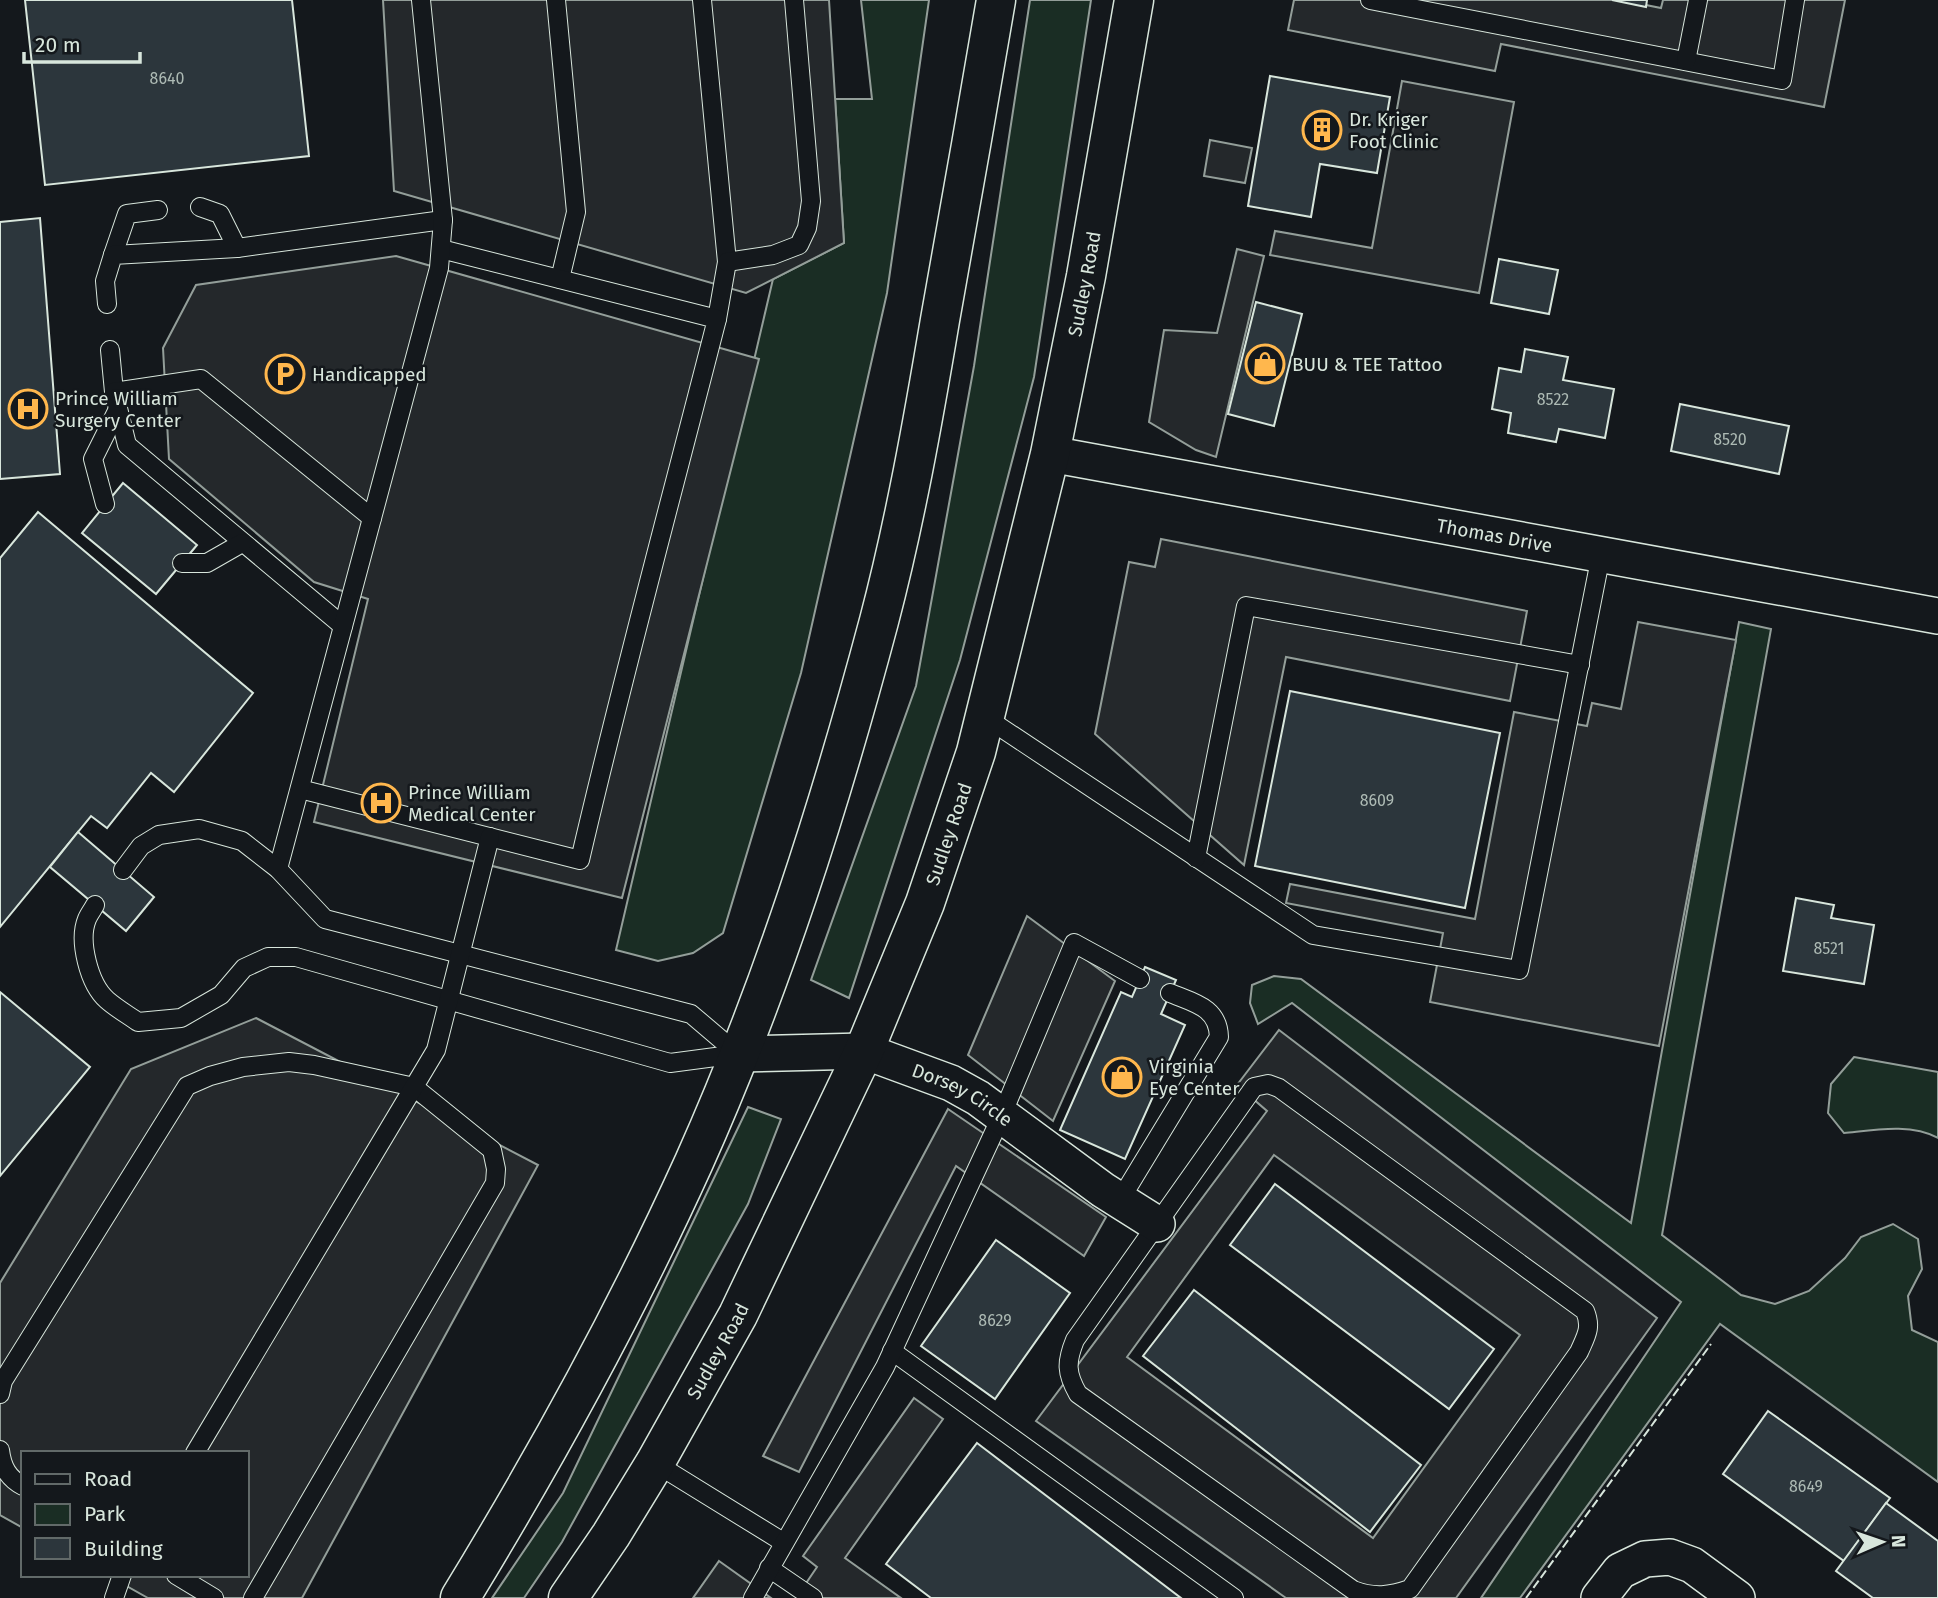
<svg xmlns="http://www.w3.org/2000/svg" width="1938" height="1598" viewBox="0 0 1938 1598" font-family="'Fira Sans',sans-serif">
<style>
.green{fill:#1a2d24;stroke:#939e99;stroke-width:2}
.parking{fill:#24282b;stroke:#939e99;stroke-width:2;fill-rule:evenodd}
.building{fill:#2c363c;stroke:#d8e6dc;stroke-width:2}
.lines{fill:none;stroke-linecap:round;stroke-linejoin:round}
.lane-casing{stroke:#d8e6dc;stroke-width:20}
.street-casing{stroke:#d8e6dc;stroke-width:38}
.primary-casing{stroke:#d8e6dc;stroke-width:41}
.lane{stroke:#14181c;stroke-width:18}
.street{stroke:#14181c;stroke-width:35}
.primary{stroke:#14181c;stroke-width:38}
.fence{stroke:#d8e6dc;stroke-width:2;stroke-dasharray:9 3.5;stroke-linecap:butt}
.labels{text-anchor:middle;dominant-baseline:central;stroke-width:5;stroke-linejoin:round;paint-order:stroke}
.number-label{font-size:16px;fill:#adbab4}
.poi-label{font-size:19px;fill:#d8e6dc;stroke:#14181c;text-anchor:start}
.street-label{font-size:19px;fill:#d8e6dc;stroke:#14181c}
</style>
<rect width="100%" height="100%" fill="#14181c"/>
<g class="green">
<polygon points="861,0 929,0 887,293 801,673 723,933 693,953 658,961 616,950 773,279 844,243 835,99 872,99"/>
<polygon points="1030,0 1091,0 1034,377 960,660 849,998 811,980 916,686 974,366"/>
<polygon points="1739,622 1771,629 1662,1235 1741,1295 1775,1304 1809,1291 1845,1258 1861,1237 1893,1224 1918,1239 1922,1269 1908,1296 1912,1330 1938,1342 1938,1482 1720,1324 1520,1598 1481,1598 1681,1302 1292,1003 1258,1024 1250,1003 1252,985 1274,976 1301,979 1631,1223"/>
<path d="M 1854,1057 L 1938,1072 L 1938,1138 C 1911,1123 1874,1130 1844,1133 L 1828,1113 L 1831,1084 Z"/>
<polygon points="748,1107 781,1119 748,1204 562,1542 524,1598 492,1598 563,1493"/>
</g>
<g class="parking">
<polygon points="383,0 829,0 844,243 746,293 394,191"/>
<polygon points="1294,0 1621,0 1661,8 1663,0 1845,0 1824,107 1501,44 1495,71 1288,30"/>
<polygon points="1402,81 1514,102 1479,293 1270,255 1275,231 1372,248"/>
<polygon points="1210,140 1252,148 1245,183 1204,176"/>
<polygon points="1237,249 1264,256 1216,457 1196,450 1149,422 1164,330 1217,333"/>
<polygon points="396,256 759,359 622,898 314,822 368,599 314,582 169,459 163,348 196,285"/>
<polygon points="1161,539 1527,611 1510,701 1286,657 1244,865 1095,734 1129,562 1155,567"/>
<polygon points="1638,622 1736,640 1659,1046 1430,1002 1443,933 1286,903 1290,884 1475,919 1514,712 1587,726 1592,703 1621,709"/>
<polygon points="1027,916 1115,981 1053,1121 968,1055"/>
<polygon points="256,1018 538,1165 302,1598 148,1598 107,1575 247,1575 247,1453 23,1453 23,1528 0,1515 0,1283 131,1069"/>
<path d="M 1279,1030 L 1657,1318 L 1456,1598 L 1286,1598 L 1036,1421 L 1267,1111 L 1237,1085 ZM 1274,1155 L 1520,1335 L 1373,1538 L 1127,1357 Z"/>
<polygon points="948,1109 1106,1217 1084,1256 956,1166 799,1472 763,1456"/>
<polygon points="914,1398 943,1419 845,1558 901,1598 796,1598 817,1567 803,1556"/>
<polygon points="719,1561 771,1598 693,1598"/>
</g>
<g class="building">
<polygon points="25,0 292,0 309,156 45,185"/>
<polygon points="1612,0 1647,0 1646,7"/>
<polygon points="1270,76 1390,97 1377,173 1320,164 1311,217 1248,206"/>
<polygon points="40,218 60,474 0,479 0,222"/>
<polygon points="1499,259 1558,270 1549,314 1491,303"/>
<polygon points="1256,302 1302,314 1274,426 1228,414"/>
<polygon points="1525,349 1568,357 1563,380 1614,389 1605,438 1559,429 1556,442 1508,433 1511,413 1492,409 1499,368 1521,372"/>
<polygon points="1680,404 1789,426 1779,474 1671,451"/>
<polygon points="123,483 197,545 156,594 82,533"/>
<polygon points="38,512 253,693 174,792 151,773 107,828 91,816 0,927 0,558"/>
<polygon points="1290,691 1500,733 1465,908 1255,866"/>
<polygon points="78,832 154,897 126,931 50,867"/>
<polygon points="1796,898 1834,905 1831,918 1874,925 1864,984 1783,971"/>
<polygon points="1145,967 1176,980 1161,1014 1185,1025 1125,1159 1060,1130 1121,992 1132,997"/>
<polygon points="0,992 90,1067 0,1176"/>
<polygon points="1275,1184 1494,1349 1449,1409 1230,1245"/>
<polygon points="996,1240 1070,1293 995,1399 921,1346"/>
<polygon points="1194,1290 1421,1465 1370,1532 1143,1356"/>
<polygon points="1768,1411 1890,1498 1844,1561 1723,1474"/>
<polygon points="977,1443 1181,1598 931,1598 886,1564"/>
<polygon points="1886,1503 1938,1541 1938,1598 1873,1598 1836,1571"/>
</g>
<g class="lines">
<defs>
<g id="lane">
<polyline points="556,0 576,212 560,279"/>
<polyline points="702,0 727,262 717,319"/>
<polyline points="1370,0 1782,80 1795,0"/>
<polyline points="1686,61 1698,0"/>
<polyline points="200,207 220,214 237,248"/>
<polyline points="113,255 127,214 158,210"/>
<polyline points="727,262 773,255 799,245 807,228 811,201 794,0"/>
<polyline points="107,304 105,281 113,255 237,248 443,220"/>
<polyline points="110,350 114,392 127,445 343,626"/>
<polyline points="114,392 201,379 372,518"/>
<polyline points="105,504 93,459 118,409"/>
<polyline points="182,563 207,563 242,543"/>
<polyline points="985,717 1313,935 1519,970 1601,555"/>
<path d="M 300,789 L 580,860 C 622,679 671,499 717,319 L 441,249"/>
<polyline points="1196,858 1246,606 1580,665"/>
<polyline points="278,869 439,268 443,220 421,0"/>
<polyline points="123,870 141,846 159,835 199,829 242,841 278,869 325,919 691,1014 738,1054"/>
<path d="M 95,905 C 93,909 89,914 87,919 C 78,941 89,984 107,1000 C 116,1008 128,1015 138,1022 L 181,1018 L 221,995 L 244,968 L 268,957 L 296,957 L 670,1063 L 738,1054"/>
<path d="M 1268,1084 L 1279,1088 L 1585,1311 C 1592,1328 1586,1336 1579,1352 L 1410,1589 C 1390,1596 1374,1598 1353,1590 L 1078,1394 C 1066,1373 1066,1362 1075,1340 L 1254,1087 Z"/>
<path d="M 1120,1200 L 1219,1037 C 1218,1007 1194,1003 1170,993"/>
<polyline points="892,1351 1234,1598"/>
<polyline points="0,1394 3,1381 187,1086 210,1076 243,1067 289,1062 314,1065 414,1087 492,1150 496,1169 495,1183 253,1598"/>
<path d="M 0,1450 C 2,1467 8,1478 23,1486"/>
<polyline points="195,1453 436,1050 490,837"/>
<polyline points="655,1463 783,1542"/>
<polyline points="769,1568 813,1598"/>
<polyline points="176,1575 214,1598"/>
<polyline points="114,1598 122,1575"/>
<polyline points="753,1598 885,1367 1002,1115 1074,943 1140,979"/>
</g>
<g id="street">
<path id="s1" d="M 1050,454 L 1938,616"/>
<path id="s2" d="M 738,1054 L 864,1051 L 951,1083 L 978,1098 L 1103,1190 L 1157,1224"/>
<polyline points="1599,1598 1620,1571 1645,1559 1670,1557 1692,1565 1737,1598"/>
</g>
<g id="primary">
<path d="M 460,1598 C 546,1457 626,1312 694,1162 C 772,988 830,805 879,621 C 905,522 923,421 940,320 C 959,213 978,107 996,0"/>
<path id="s3" d="M 568,1598 L 611,1535 L 655,1463 L 738,1315 L 864,1051 L 925,903 L 976,752 L 1050,454 L 1086,276 L 1134,0"/>
</g>
</defs>
<use href="#lane" class="lane-casing"/>
<use href="#street" class="street-casing"/>
<use href="#primary" class="primary-casing"/>
<use href="#lane" class="lane"/>
<use href="#street" class="street"/>
<use href="#primary" class="primary"/>
<polyline class="fence" points="1526,1598 1711,1344"/>
</g>
<defs>
<symbol id="building-ring" viewBox="-11 -11 22 22"><circle r="9.5" fill="#14181c" stroke="#ffb74d" stroke-width="1.5"/><path d="M-4-6H4V6H1V3H-1V6H-4ZM-2.5-4.3h1.7v1.8h-1.7ZM.8-4.3h1.7v1.8H.8ZM-2.5-1h1.7V.8h-1.7ZM.8-1h1.7V.8H.8Z" fill="#ffb74d"/></symbol>
<symbol id="shop-ring" viewBox="-11 -11 22 22"><circle r="9.5" fill="#14181c" stroke="#ffb74d" stroke-width="1.5"/><path d="M-5-2.5h2.3a2.7 3.5 0 0 1 5.4 0H5L5.5 6h-11ZM-1.5-2.5h3a1.5 2.3 0 0 0-3 0Z" fill="#ffb74d"/></symbol>
<symbol id="parking-ring" viewBox="-11 -11 22 22"><circle r="9.5" fill="#14181c" stroke="#ffb74d" stroke-width="1.5"/><path d="M-3.5-5.5H1a3.5 3.5 0 0 1 0 7H-1V5.5H-3.5ZM-1-3.4V-.6H.8a1.4 1.4 0 0 0 0-2.8Z" fill="#ffb74d"/></symbol>
<symbol id="hospital-ring" viewBox="-11 -11 22 22"><circle r="9.5" fill="#14181c" stroke="#ffb74d" stroke-width="1.5"/><path d="M-5-5h3v3.5h4V-5h3V5h-3V1.5h-4V5h-3Z" fill="#ffb74d"/></symbol>
</defs>
<g fill-rule="evenodd">
<use href="#building-ring" x="1300" y="108" width="44" height="44"/>
<use href="#shop-ring" x="1243" y="342" width="44" height="44"/>
<use href="#parking-ring" x="263" y="352" width="44" height="44"/>
<use href="#hospital-ring" x="6" y="387" width="44" height="44"/>
<use href="#hospital-ring" x="359" y="781" width="44" height="44"/>
<use href="#shop-ring" x="1100" y="1055" width="44" height="44"/>
</g>
<g class="labels">
<g class="number-label">
<text x="167" y="78">8640</text>
<text x="1553" y="399">8522</text>
<text x="1730" y="439">8520</text>
<text x="1377" y="800">8609</text>
<text x="1829" y="948">8521</text>
<text x="995" y="1320">8629</text>
<text x="1806" y="1486">8649</text>
</g>
<g class="poi-label">
<text x="1349" y="119">Dr. Kriger<tspan x="1349" dy="22">Foot Clinic</tspan></text>
<text x="1292" y="364">BUU &amp; TEE Tattoo</text>
<text x="312" y="374">Handicapped</text>
<text x="55" y="398">Prince William<tspan x="55" dy="22">Surgery Center</tspan></text>
<text x="408" y="792">Prince William<tspan x="408" dy="22">Medical Center</tspan></text>
<text x="1149" y="1066">Virginia<tspan x="1149" dy="22">Eye Center</tspan></text>
</g>
<g class="street-label">
<text stroke="none"><textPath href="#s3" startOffset="1423">Sudley Road</textPath></text>
<text stroke="none"><textPath href="#s1" startOffset="452">Thomas Drive</textPath></text>
<text stroke="none"><textPath href="#s3" startOffset="856">Sudley Road</textPath></text>
<text stroke="none"><textPath href="#s2" startOffset="234">Dorsey Circle</textPath></text>
<text stroke="none"><textPath href="#s3" startOffset="289">Sudley Road</textPath></text>
</g>
</g>
<rect x="21" y="1451" width="228" height="126" fill="#14181c" stroke="#626a69" stroke-width="2"/>
<rect x="35" y="1474" width="35" height="10" fill="#14181c" stroke="#626a69" stroke-width="2"/>
<text x="84" y="1486" font-size="21" fill="#d8e6dc">Road</text>
<rect x="35" y="1504" width="35" height="21" fill="#1a2d24" stroke="#626a69" stroke-width="2"/>
<text x="84" y="1521" font-size="21" fill="#d8e6dc">Park</text>
<rect x="35" y="1538" width="35" height="21" fill="#2c363c" stroke="#626a69" stroke-width="2"/>
<text x="84" y="1556" font-size="21" fill="#d8e6dc">Building</text>
<g transform="translate(1882 1542) rotate(88)" stroke="#14181c" stroke-width="5" paint-order="stroke">
<path d="M0-5L12 26L0 18L-12 26Z" fill="#d8e6dc"/>
<text y="-10" font-size="19" font-weight="bold" text-anchor="middle" fill="#d8e6dc">N</text>
</g>
<path d="M24 52v10h116v-10" fill="none" stroke="#d8e6dc" stroke-width="3.5"/>
<text x="35" y="52" font-size="21" fill="#d8e6dc" stroke="#14181c" stroke-width="5" paint-order="stroke">20 m</text>
</svg>
